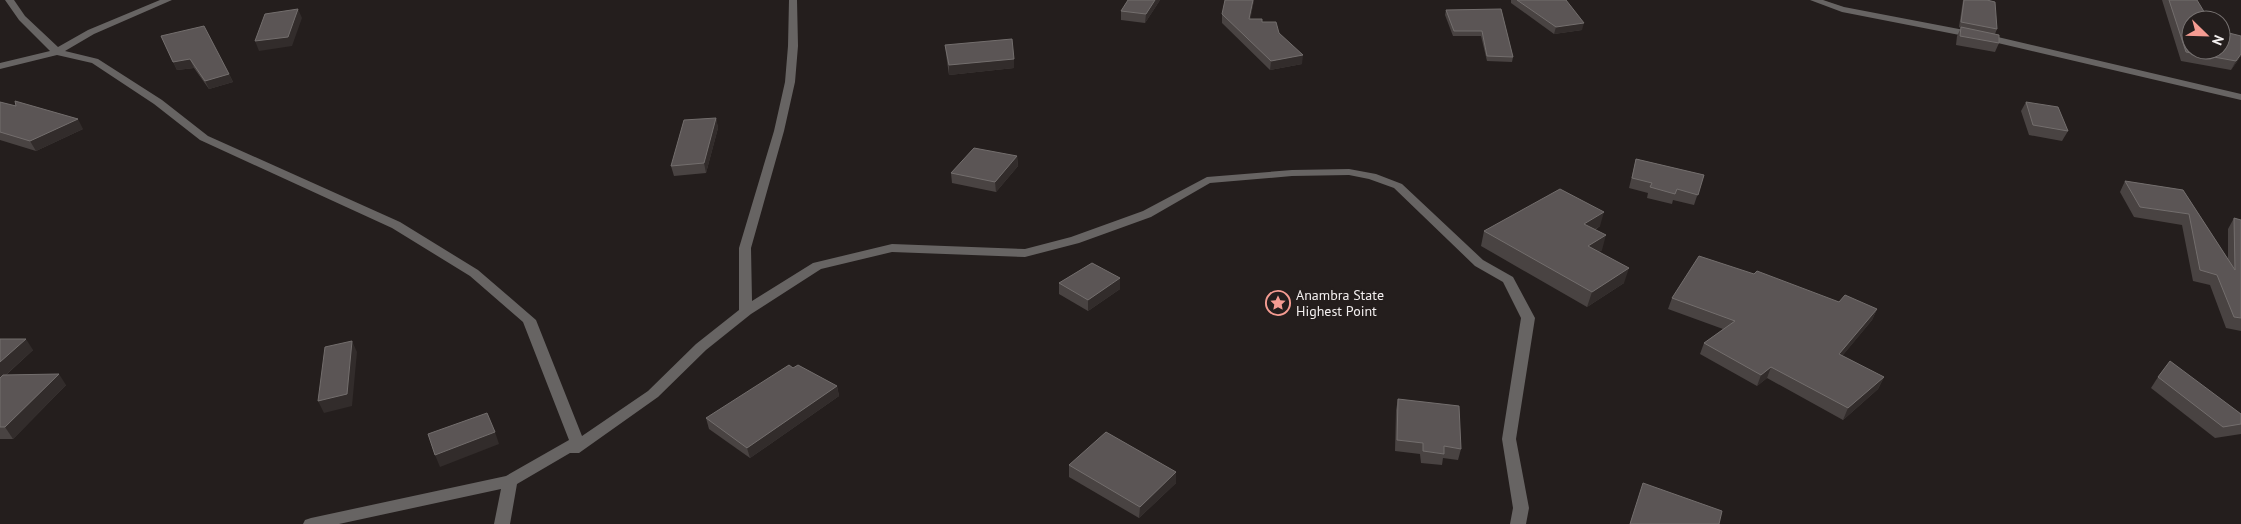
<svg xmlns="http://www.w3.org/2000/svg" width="2241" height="524" viewBox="0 0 2241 524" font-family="'PT Sans',sans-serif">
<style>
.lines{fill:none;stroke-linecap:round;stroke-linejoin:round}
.street{fill:#676463;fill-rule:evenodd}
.wall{fill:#494342}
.shaded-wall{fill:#322c2b}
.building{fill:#5b5555;stroke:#736e6d}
.labels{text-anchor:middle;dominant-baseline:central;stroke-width:4.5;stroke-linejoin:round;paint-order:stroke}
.poi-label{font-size:14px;fill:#f3efef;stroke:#241e1d;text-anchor:start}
</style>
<rect width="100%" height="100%" fill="#241e1d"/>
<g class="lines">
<g class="street">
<polygon points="5,0 14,0 25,16 58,47 88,30 160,0 172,0 94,34 65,51 98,59 162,100 208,136 400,222 478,270 536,320 582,436 648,391 696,344 739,310 739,248 774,131 785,82 788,46 789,0 797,0 798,46 795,82 784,131 751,248 752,301 813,263 892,244 1025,249 1071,237 1143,211 1207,177 1292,170 1349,169 1376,174 1402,184 1483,260 1513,277 1535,318 1516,439 1529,508 1526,524 1510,524 1513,508 1502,439 1521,318 1503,282 1475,266 1394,188 1369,179 1349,175 1292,176 1210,183 1151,217 1079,243 1025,257 892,252 821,269 751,314 706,350 658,397 579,453 570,453 517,484 510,524 494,524 501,489 339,524 303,524 305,520 311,518 506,476 569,440 523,322 470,276 392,228 200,140 154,104 92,63 57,55 0,69 0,63 50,51 19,20"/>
<polygon points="1810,0 1823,0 1844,7 1985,34 2241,94 2241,100 1985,40 1842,12"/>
</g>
</g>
<g class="wall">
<polygon points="1160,0 1145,23 1121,20 1121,11"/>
<polygon points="1254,0 1250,19 1262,22 1279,33 1302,64 1270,70 1222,23 1222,14"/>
<polygon points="1511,0 1566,0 1582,30 1554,34 1511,3"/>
<polygon points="1963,0 1987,0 1997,29 1995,34 1999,43 1995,52 1956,45 1957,36 1961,28 1959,27"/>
<polygon points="2162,0 2197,0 2191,50 2241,36 2241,56 2231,70 2181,61"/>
<polygon points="1501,9 1513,57 1512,62 1487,61 1481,36 1453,36 1445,15 1446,10"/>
<polygon points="161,36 229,74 233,82 209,89 194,68 177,70"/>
<polygon points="945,45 1014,68 949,75 946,54"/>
<polygon points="0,102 83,129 36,151 0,140"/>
<polygon points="2026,102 2068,131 2062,141 2029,135 2021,111"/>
<polygon points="716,118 718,128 706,173 674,176 671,166"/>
<polygon points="1017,156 1018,166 996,192 952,183 951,173"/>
<polygon points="1636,159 1704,175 1694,205 1673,200 1672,204 1647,198 1648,193 1629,188"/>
<polygon points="2125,181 2183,190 2228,259 2228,229 2234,218 2241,220 2241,331 2226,328 2210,285 2193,281 2182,225 2134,217 2120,192"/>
<polygon points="1600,226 1595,230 1602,250 1599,252 1624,283 1587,307 1481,246 1484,231"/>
<polygon points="1754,274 1839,302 1877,309 1872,320 1842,356 1884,377 1878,389 1843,420 1767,378 1757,386 1700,354 1704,343 1723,329 1668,309 1672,298"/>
<polygon points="1059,283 1120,289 1088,311 1059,294"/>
<polygon points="0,339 33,350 6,375 66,385 13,439 0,439"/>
<polygon points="2158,377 2241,414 2241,434 2215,438 2151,388"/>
<polygon points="837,386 839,396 750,458 709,429 706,418"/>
<polygon points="1398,399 1461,449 1458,460 1443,458 1442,465 1421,463 1420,454 1395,451 1396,410"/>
<polygon points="1069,465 1176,483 1139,518 1069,477"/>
</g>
<g class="shaded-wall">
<polygon points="1155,0 1160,0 1145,23 1146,14"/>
<polygon points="1253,0 1254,0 1249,28 1249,19"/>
<polygon points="298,9 302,18 292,46 259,51 255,41"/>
<polygon points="1584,23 1582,30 1554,34 1556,27"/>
<polygon points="2241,54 2241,56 2231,70 2236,61"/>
<polygon points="1303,55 1302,64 1270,70 1271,61"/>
<polygon points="190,59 194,68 177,70 173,62"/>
<polygon points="1014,59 1014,68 949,75 949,65"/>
<polygon points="229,74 233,82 209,89 205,81"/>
<polygon points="716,118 718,128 706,173 704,163"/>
<polygon points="78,119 83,129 36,151 30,141"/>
<polygon points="1017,156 1018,166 996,192 995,182"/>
<polygon points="1604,212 1600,226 1580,238 1584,224"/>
<polygon points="1606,235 1602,250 1584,261 1588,246"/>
<polygon points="1629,268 1624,283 1587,307 1592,292"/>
<polygon points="1120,278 1120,289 1088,311 1088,300"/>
<polygon points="1877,309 1872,320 1834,366 1839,354"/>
<polygon points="26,339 33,350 0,380 0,362"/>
<polygon points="352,341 357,352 352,406 324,413 318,401"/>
<polygon points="1771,367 1767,378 1757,386 1761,375"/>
<polygon points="59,374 66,385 13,439 5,427"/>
<polygon points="1884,377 1878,389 1843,420 1848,408"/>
<polygon points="837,386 839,396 750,458 747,448"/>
<polygon points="495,432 499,444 440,467 435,455"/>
<polygon points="1176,472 1176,483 1139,518 1140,507"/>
</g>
<g class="building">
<polygon points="1128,0 1155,0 1146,14 1121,11"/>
<polygon points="1225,0 1253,0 1249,19 1262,19 1262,22 1276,22 1279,33 1303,55 1271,61 1222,14"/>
<polygon points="1517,0 1566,0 1584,23 1556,27"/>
<polygon points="1964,0 1987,0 1995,2 1997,29 1961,22"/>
<polygon points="2169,0 2197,0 2209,20 2191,20 2191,50 2221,50 2221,31 2241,36 2241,54 2236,61 2186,52"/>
<polygon points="298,9 288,37 255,41 265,14"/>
<polygon points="1501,9 1513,57 1487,56 1482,31 1454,31 1446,10"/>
<polygon points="204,26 229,74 205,81 190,59 173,62 161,36"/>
<polygon points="1961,27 1999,35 1999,43 1960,36"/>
<polygon points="1012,39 1014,59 949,65 945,45"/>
<polygon points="15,101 78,119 30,141 0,132 0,102 16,106"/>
<polygon points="2026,102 2058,107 2068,131 2033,125"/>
<polygon points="716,118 704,163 671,166 684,120"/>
<polygon points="974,148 1017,156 995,182 951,173"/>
<polygon points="1636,159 1704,175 1698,195 1677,189 1675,194 1650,187 1652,183 1632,178"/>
<polygon points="2125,181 2183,190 2235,270 2234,218 2241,220 2241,318 2234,317 2217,275 2200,270 2189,214 2140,207"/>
<polygon points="1560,189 1604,212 1584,224 1606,235 1588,246 1629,268 1592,292 1484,231"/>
<polygon points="1699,256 1754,274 1757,271 1839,302 1845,295 1877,309 1839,354 1884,377 1848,408 1771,367 1761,375 1704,343 1735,321 1672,298"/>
<polygon points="1092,263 1120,278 1088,300 1059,283"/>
<polygon points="0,339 26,339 0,362"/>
<polygon points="352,341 347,394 318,401 325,347"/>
<polygon points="2170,361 2241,414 2241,424 2223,427 2158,377"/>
<polygon points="789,365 793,368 798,365 837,386 747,448 706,418"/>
<polygon points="59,374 5,427 0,427 0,378 3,375"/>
<polygon points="1398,399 1459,406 1461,449 1444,446 1444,454 1423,451 1423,443 1397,440"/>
<polygon points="487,413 495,432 435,455 428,434"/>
<polygon points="1106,432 1176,472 1140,507 1069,465"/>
<polygon points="1643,483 1722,511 1719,524 1630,524"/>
</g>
<defs>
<symbol id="sight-ring" viewBox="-11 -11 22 22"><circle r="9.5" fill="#241e1d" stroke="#f59c92" stroke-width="1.5"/><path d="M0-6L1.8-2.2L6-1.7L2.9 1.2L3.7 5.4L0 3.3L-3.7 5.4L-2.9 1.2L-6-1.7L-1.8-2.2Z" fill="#f59c92"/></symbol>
</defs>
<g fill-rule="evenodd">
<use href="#sight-ring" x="1264" y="289" width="28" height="28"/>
</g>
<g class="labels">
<g class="poi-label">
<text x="1296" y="295">Anambra State<tspan x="1296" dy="16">Highest Point</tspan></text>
</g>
</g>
<g transform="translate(2206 35) rotate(113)"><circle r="24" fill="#241e1d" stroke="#777271"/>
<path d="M0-4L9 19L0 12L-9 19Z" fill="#f59c92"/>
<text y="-8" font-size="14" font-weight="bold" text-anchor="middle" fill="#f3efef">N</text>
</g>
</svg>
